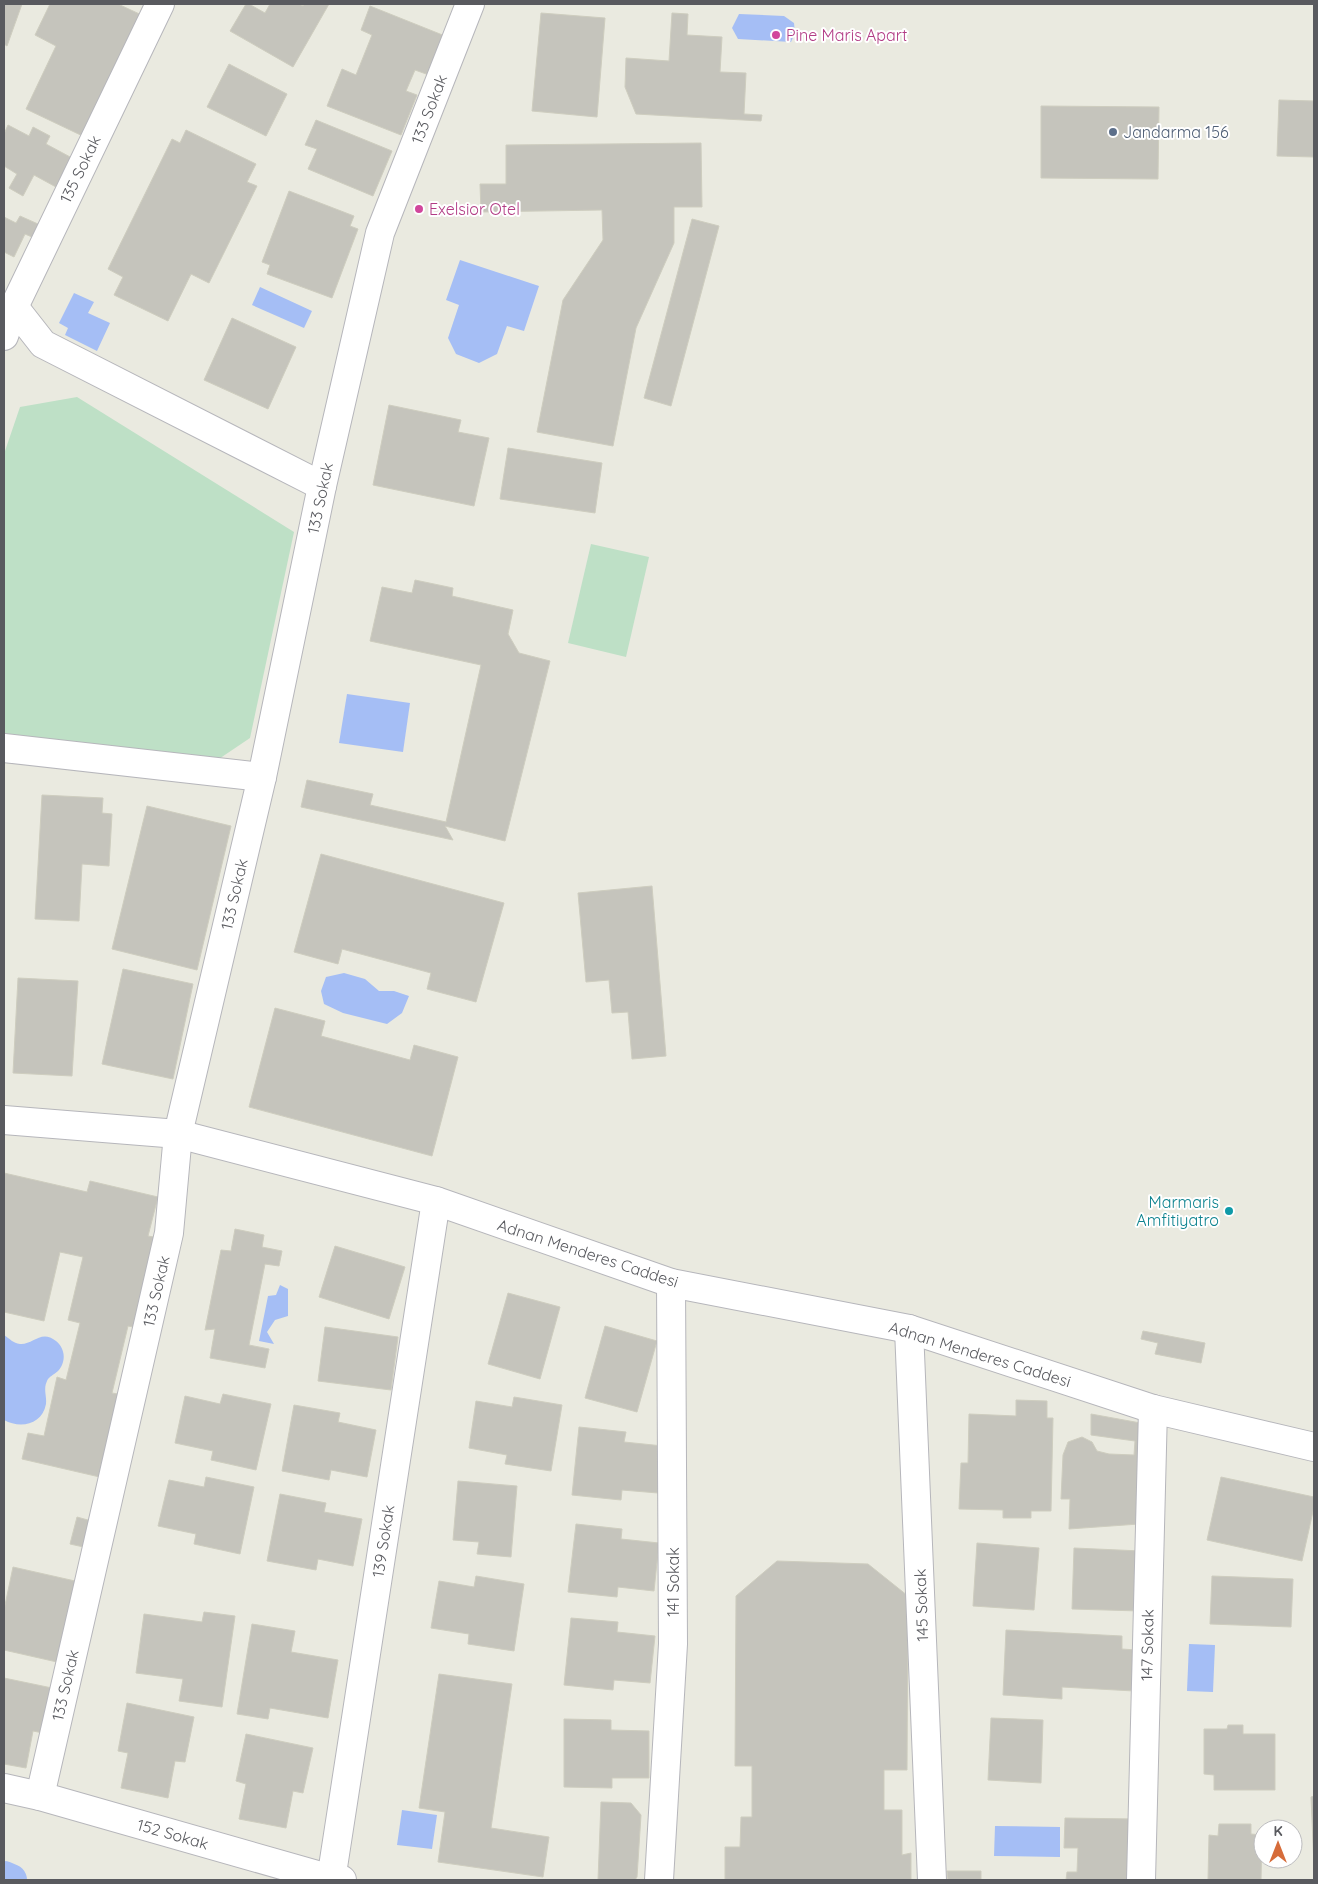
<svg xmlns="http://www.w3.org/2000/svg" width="1318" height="1884" viewBox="0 0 1318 1884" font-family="Quicksand,sans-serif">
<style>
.green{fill:#bee0c6}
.water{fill:#a5bef5}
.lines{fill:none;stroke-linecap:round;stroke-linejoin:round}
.canal{stroke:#a5bef5;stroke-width:32}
.building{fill:#c5c4bc;stroke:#cecdbf}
.minor-casing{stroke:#b6b6bb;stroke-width:30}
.minor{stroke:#fff;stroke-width:28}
.hotel-dot{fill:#d1479c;stroke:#fff;stroke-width:2}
.service-dot{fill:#5c6f8a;stroke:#fff;stroke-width:2}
.culture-dot{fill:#0f9aa8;stroke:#fff;stroke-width:2}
.labels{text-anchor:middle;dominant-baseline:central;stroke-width:4;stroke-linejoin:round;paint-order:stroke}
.hotel-label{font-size:16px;fill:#b23c85;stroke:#fff;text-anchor:start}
.street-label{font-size:16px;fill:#595a5f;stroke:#fff}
.service-label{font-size:16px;fill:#4e5e75;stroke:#fff;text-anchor:start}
.culture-label{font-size:16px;fill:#0d838f;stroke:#fff;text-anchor:end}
</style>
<rect width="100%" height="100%" fill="#eaeae0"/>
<g class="green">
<polygon points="77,397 294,532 250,738 204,769 4,746 4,454 20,407"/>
<polygon points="591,544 649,557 626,657 568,643"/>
</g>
<g class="water">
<polygon points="739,14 784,16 794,23 795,33 791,42 738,39 732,28"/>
<polygon points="460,260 539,286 524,331 507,326 497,354 479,363 456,354 448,338 459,305 446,300"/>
<polygon points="260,287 312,311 304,328 252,305"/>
<polygon points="74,293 94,302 88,313 110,323 97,351 65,335 68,328 59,323"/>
<polygon points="347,694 410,703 403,752 339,743"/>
<polygon points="344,973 365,979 379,991 394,991 409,996 402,1013 387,1024 343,1013 324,1004 321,991 326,977"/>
<polygon points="280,1285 288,1289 288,1316 275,1320 267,1332 274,1344 259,1341 268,1296 276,1295"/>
<path d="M 4,1335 C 10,1339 13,1343 20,1344 C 33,1345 41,1329 56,1341 C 66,1349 66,1363 58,1371 C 54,1375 49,1376 47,1381 C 43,1389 47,1396 46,1404 C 42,1425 20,1429 4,1420 Z"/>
<polygon points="1189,1644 1215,1645 1213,1692 1187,1691"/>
<polygon points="402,1810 437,1815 432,1849 397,1845"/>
<polygon points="995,1826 1060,1827 1060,1857 994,1856"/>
</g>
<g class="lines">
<polyline class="canal" points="4,1877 11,1880"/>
</g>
<g class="building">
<polygon points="4,4 22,4 7,46 4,44"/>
<polygon points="50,4 118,4 148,18 89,139 26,109 56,46 35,35"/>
<polygon points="246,4 249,4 265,13 270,4 299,4 303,6 304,4 329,4 293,67 230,31"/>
<polygon points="370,6 445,36 429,75 415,70 406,91 417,95 401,135 327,106 342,69 356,75 372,35 361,30"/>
<polygon points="541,13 605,18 597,117 532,111"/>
<polygon points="672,13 688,14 687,35 722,37 720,72 746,73 744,114 762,115 761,121 636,114 625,87 626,58 669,61"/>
<polygon points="229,64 287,94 266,136 207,107"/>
<polygon points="1279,100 1314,101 1314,157 1277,156"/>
<polygon points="1041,106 1159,107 1158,179 1041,178"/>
<polygon points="316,120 392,151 373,196 308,169 317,149 305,145"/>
<polygon points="8,125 29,136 33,127 50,136 46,144 72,158 56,187 34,175 23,196 9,188 17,174 4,166 4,134"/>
<polygon points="186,130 256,164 247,182 257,186 209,283 191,274 168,321 114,295 123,277 108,269 172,139 180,143"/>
<polygon points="701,143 702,207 674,207 674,243 636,328 613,446 537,432 563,300 603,240 602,210 481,212 480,184 506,184 506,145"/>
<polygon points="289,191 354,216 350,226 358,229 332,298 267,274 270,265 262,262"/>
<polygon points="20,216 38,224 32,237 25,234 14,257 4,252 4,217 16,223"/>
<polygon points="692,219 719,226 671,406 644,398"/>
<polygon points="232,318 296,347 268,409 204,380"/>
<polygon points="389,405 461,420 458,432 489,438 474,506 373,485"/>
<polygon points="508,448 602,463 595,513 500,499"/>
<polygon points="415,580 453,588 452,596 513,610 508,634 519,653 550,661 505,841 445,826 453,840 301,807 307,780 373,794 370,805 446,822 481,665 370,641 382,587 412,593"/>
<polygon points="42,795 103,798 102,813 112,814 109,866 82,864 79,921 35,919"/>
<polygon points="147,806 231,826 197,970 112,949"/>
<polygon points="321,854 504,903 476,1002 427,989 431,973 342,949 338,964 294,952"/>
<polygon points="652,886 666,1056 632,1059 628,1012 612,1013 609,980 586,982 578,893"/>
<polygon points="123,969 193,984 173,1079 102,1064"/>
<polygon points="18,978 78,981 72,1076 13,1073"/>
<polygon points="275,1008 325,1021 321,1036 410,1060 414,1045 458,1057 432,1156 249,1107"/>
<polygon points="4,1173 87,1192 90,1181 158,1197 148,1236 159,1238 138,1328 128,1326 112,1393 124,1395 104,1478 22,1459 28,1433 44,1436 57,1377 66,1380 80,1323 68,1320 83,1257 60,1252 44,1321 4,1312"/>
<polygon points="235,1229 264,1235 262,1247 282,1251 279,1266 265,1264 249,1345 269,1349 265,1368 210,1358 215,1329 205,1330 221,1250 231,1251"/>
<polygon points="335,1246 405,1267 389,1319 319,1297"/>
<polygon points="508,1293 560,1307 540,1379 488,1364"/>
<polygon points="605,1326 657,1341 637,1412 585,1398"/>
<polygon points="325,1327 398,1337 391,1390 318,1381"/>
<polygon points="1143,1331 1205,1343 1201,1363 1155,1354 1158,1343 1141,1339"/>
<polygon points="223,1394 271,1404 256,1470 211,1460 213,1451 175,1443 185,1396 220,1404"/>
<polygon points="514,1397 562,1405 551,1471 505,1464 507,1455 469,1448 476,1401 512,1407"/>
<polygon points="1016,1400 1047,1401 1047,1418 1053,1418 1051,1511 1031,1511 1031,1518 1003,1518 1003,1510 959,1509 961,1463 968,1463 969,1414 1016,1416"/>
<polygon points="294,1405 340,1413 338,1422 376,1430 367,1477 331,1470 329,1480 282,1471"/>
<polygon points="1091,1414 1146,1424 1139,1524 1069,1529 1070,1499 1061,1499 1063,1455 1068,1442 1082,1437 1092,1442 1097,1451 1109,1454 1134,1455 1135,1441 1091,1435"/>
<polygon points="579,1427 626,1432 624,1442 663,1446 658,1493 622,1490 621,1500 572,1495"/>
<polygon points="206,1477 254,1487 240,1554 194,1544 196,1534 158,1526 169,1480 204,1487"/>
<polygon points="1221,1477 1314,1497 1314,1507 1302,1561 1207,1540"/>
<polygon points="458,1481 517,1486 511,1557 477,1554 479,1542 453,1540"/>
<polygon points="280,1494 326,1503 324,1512 362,1519 353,1566 318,1559 316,1570 267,1561"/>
<polygon points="77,1517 95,1522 88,1548 70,1544"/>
<polygon points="576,1524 622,1529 621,1539 659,1543 654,1591 618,1587 617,1597 568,1592"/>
<polygon points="977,1543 1039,1548 1034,1610 973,1606"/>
<polygon points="1074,1548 1141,1551 1140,1611 1072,1609"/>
<polygon points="777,1561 868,1564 908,1596 907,1770 884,1770 884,1810 902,1810 902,1855 911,1853 911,1880 725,1880 725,1847 740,1847 741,1817 752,1817 752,1766 735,1766 736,1596"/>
<polygon points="13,1567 75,1581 57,1662 4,1650 4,1610"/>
<polygon points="476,1576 524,1584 514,1651 468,1644 469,1634 431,1628 439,1581 474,1587"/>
<polygon points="1212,1576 1293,1579 1291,1627 1210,1624"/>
<polygon points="204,1612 235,1616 222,1707 179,1701 183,1679 136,1673 144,1614 202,1622"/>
<polygon points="571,1618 618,1622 617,1632 655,1636 650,1683 614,1680 613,1690 564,1685"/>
<polygon points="252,1624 295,1631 291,1652 338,1660 328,1718 270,1708 268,1719 237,1714"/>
<polygon points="1006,1630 1122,1636 1122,1649 1136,1650 1134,1691 1062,1687 1062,1699 1003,1695"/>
<polygon points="439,1674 512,1684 491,1828 549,1837 543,1877 438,1862 445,1812 419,1808"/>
<polygon points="4,1678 52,1688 43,1733 33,1731 26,1768 4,1764"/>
<polygon points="127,1703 194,1717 185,1762 175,1761 168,1798 121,1788 128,1753 118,1751"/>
<polygon points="991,1718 1043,1720 1041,1783 988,1780"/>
<polygon points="564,1719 611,1720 611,1730 649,1731 649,1778 612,1778 612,1788 564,1787"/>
<polygon points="1228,1725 1243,1725 1243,1734 1275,1734 1275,1790 1214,1790 1214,1775 1204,1774 1204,1729 1227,1729"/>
<polygon points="246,1734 313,1748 303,1793 293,1791 286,1828 239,1819 246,1784 236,1781"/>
<polygon points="1314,1796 1314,1866 1311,1797"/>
<polygon points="601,1802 631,1803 641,1815 637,1877 635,1880 598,1880"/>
<polygon points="1065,1818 1135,1819 1134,1880 1066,1880 1067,1872 1077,1872 1078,1848 1064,1848"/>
<polygon points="1219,1824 1251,1824 1251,1834 1262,1835 1261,1880 1208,1880 1209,1835 1218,1836"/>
<polygon points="947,1871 981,1871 981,1880 948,1880"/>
</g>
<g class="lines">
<defs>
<g id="minor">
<polyline points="14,307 43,344 322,486"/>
<polyline points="4,336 14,307 160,4"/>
<polyline points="4,748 262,777"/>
<polyline points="4,1120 178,1134 436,1201 671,1283 909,1329 1153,1409 1314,1447"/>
<polyline points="909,1329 932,1880"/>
<polyline points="4,1788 40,1796 331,1879 342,1880"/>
<polyline points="40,1796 169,1233 178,1134 262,777 322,486 380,233 470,4"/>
<polyline points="331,1880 436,1201"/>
<polyline points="659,1880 673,1644 671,1283"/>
<polyline points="1141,1880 1153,1409"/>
</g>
</defs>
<use href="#minor" class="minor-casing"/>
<use href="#minor" class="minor"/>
</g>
<g class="hotel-dot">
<circle cx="776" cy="35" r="5"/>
<circle cx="419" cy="209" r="5"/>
</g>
<circle class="service-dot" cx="1113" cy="132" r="5"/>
<circle class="culture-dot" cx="1229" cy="1211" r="5"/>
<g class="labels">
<g class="hotel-label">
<text x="786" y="35">Pine Maris Apart</text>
<text x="429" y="209">Exelsior Otel</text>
</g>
<g class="street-label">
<text transform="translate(429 109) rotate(-69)">133 Sokak</text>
<text transform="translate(80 169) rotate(-64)">135 Sokak</text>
<text transform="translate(320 498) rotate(-78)">133 Sokak</text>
<text transform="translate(234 894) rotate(-77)">133 Sokak</text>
<text transform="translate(588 1253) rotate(18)">Adnan Menderes Caddesi</text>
<text transform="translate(156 1291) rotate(-77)">133 Sokak</text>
<text transform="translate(980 1354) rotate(17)">Adnan Menderes Caddesi</text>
<text transform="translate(383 1541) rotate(-81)">139 Sokak</text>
<text transform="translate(673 1582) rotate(-90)">141 Sokak</text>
<text transform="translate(921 1605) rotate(-92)">145 Sokak</text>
<text transform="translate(1147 1645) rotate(-89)">147 Sokak</text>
<text transform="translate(65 1685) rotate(-77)">133 Sokak</text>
<text transform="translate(173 1834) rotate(16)">152 Sokak</text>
</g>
<g class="service-label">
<text x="1123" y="132">Jandarma 156</text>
</g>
<g class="culture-label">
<text x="1219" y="1202">Marmaris<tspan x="1219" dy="18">Amfitiyatro</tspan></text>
</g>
</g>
<rect width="1318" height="1884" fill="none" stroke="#595a5f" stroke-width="10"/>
<g transform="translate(1278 1844)"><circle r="24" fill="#ffffff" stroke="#bdbdbf"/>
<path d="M0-4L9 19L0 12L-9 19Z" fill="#d66c3a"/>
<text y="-8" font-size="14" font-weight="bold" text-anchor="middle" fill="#595a5f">K</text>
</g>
</svg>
